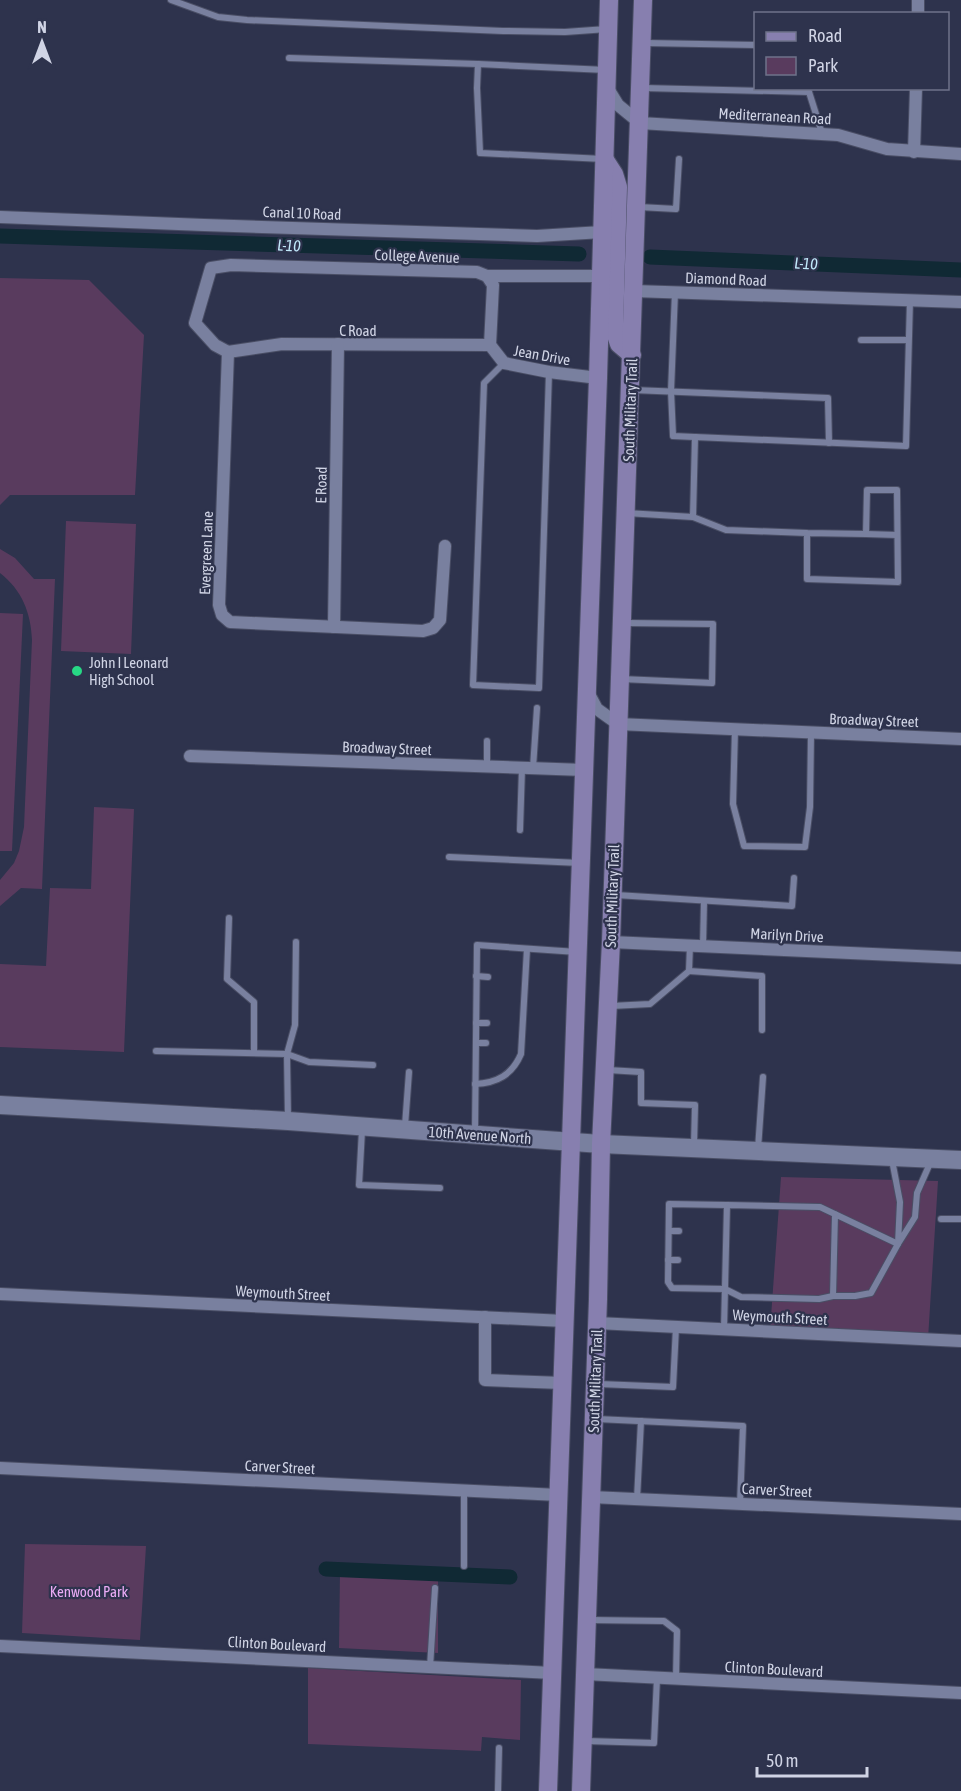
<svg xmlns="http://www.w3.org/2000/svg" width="961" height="1791" viewBox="0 0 961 1791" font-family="'Asap Condensed',sans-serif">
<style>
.green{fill:#593b5e}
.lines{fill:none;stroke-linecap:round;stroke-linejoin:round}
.canal{stroke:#102934;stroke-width:15}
.lane-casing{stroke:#4a4e65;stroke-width:8}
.street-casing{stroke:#4a4e65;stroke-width:14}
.secondary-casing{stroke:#4a4e65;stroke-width:20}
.primary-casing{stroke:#4a4e65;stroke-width:20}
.lane{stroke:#79809f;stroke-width:6}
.street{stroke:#79809f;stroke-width:12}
.secondary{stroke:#79809f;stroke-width:18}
.primary{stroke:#877faf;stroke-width:18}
.poi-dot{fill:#27d885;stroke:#2e334d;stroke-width:2}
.labels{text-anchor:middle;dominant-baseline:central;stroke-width:4.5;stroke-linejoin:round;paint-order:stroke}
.street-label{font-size:15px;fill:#d0d4e5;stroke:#2e334d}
.poi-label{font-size:15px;fill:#d0d4e5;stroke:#2e334d;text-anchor:start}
.park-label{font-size:15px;fill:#ebacf6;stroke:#2e334d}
.water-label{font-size:16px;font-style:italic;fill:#c1e9fb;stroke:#2e334d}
</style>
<rect width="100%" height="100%" fill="#2e334d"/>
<g class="green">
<polygon points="0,278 89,280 144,335 135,495 10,495 0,505"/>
<polygon points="66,521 136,524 131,654 61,651"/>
<path d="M 0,549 L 15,558 L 34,579 L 55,579 L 42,889 L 21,888 L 0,906 L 0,880 L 14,863 L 19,851 L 24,827 L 32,640 C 31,613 22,590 0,573 Z"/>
<polygon points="0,613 23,614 12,851 0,851"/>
<polygon points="94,807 134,809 124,1052 0,1047 0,964 46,966 50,888 91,889"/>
<polygon points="781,1177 938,1181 928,1339 770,1331"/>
<polygon points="25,1544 146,1546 140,1640 22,1633"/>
<polygon points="340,1572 438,1575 438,1653 339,1648"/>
<polygon points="308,1668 521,1680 520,1740 482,1737 481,1751 308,1744"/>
</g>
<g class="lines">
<g class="canal">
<polyline points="0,236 579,254"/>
<polyline points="650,257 961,270"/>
<polyline points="326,1569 510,1577"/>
</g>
<defs>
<g id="lane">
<polyline points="171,0 218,17 247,20 503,31 565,32 607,29"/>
<polyline points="645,43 756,45"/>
<polyline points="289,58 478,64"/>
<polyline points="643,88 809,92 822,133"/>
<polyline points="603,159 480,153 477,88 478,64 606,70"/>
<polyline points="639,207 676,209 679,159"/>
<polyline points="675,292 671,391 673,436 695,437"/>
<polyline points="861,340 908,340"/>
<polyline points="504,363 484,383 473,685 539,688 549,372"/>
<polyline points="633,390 828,398 829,443"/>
<polyline points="626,513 693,517 695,437 906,446 910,300"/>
<polyline points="693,517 726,530 807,533 807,579 898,582 897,490 867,490 866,534 807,533"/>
<polyline points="866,534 897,535"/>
<polyline points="621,679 712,683 713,624 625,623"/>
<polyline points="735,729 733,804 744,846 805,847 810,807 811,733"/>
<polyline points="487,766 487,741"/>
<polyline points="533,768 537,708"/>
<polyline points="520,830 522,768"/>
<polyline points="449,857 580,863"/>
<polyline points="616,895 792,906 794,878"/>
<polyline points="229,918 227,979 254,1002 254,1053"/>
<polyline points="296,942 295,1025 287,1054 309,1062 373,1065"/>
<polyline points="703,946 704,901"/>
<polyline points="689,971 762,976 762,1030"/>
<polyline points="476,976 488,977"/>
<polyline points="611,1006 650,1004 689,971 690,945"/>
<polyline points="476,1023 487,1023"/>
<polyline points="476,1043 486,1043"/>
<polyline points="156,1051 287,1054 288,1120"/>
<polyline points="608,1070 641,1072 641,1103 695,1105 694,1145"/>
<path d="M 475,1084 C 497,1083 512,1075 521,1054 L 527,949"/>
<polyline points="405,1126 409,1072"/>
<polyline points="362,1130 359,1185 440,1188"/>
<polyline points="475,1132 477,945 577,952"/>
<polyline points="758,1149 763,1077"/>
<polyline points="892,1160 900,1202 898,1244 915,1217 917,1193 931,1161"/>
<polyline points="727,1205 669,1204 668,1282 672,1288 725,1289 741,1297 819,1299 833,1296"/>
<polyline points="941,1219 961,1219"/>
<polyline points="669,1231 679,1231"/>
<polyline points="668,1260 678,1260"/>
<polyline points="724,1329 727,1205 820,1207 898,1244 871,1293 855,1296 833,1296 835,1214"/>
<polyline points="599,1384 673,1387 676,1327"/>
<polyline points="597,1419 743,1426 740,1504"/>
<polyline points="637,1499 641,1421"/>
<polyline points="464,1566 464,1491"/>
<polyline points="588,1620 664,1621 677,1631 676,1678"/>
<polyline points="430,1667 435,1588"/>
<polyline points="586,1741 654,1743 657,1678"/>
<polyline points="498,1791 499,1748"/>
</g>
<g id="street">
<polyline points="918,14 918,0"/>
<polyline points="607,87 618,105 640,123 838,135 887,149 961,154"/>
<polyline points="914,152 916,88"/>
<polyline points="0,217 204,225 537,236 602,232"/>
<polyline points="487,276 493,285 490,345"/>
<polyline points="634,291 961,302"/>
<polyline points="490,345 504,363 549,372 598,378"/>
<polyline points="228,352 282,344 490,345"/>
<polyline points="445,546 440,620 433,628 423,631 230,622 222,615 219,605 228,352 215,345 195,323 211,268 231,265 477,272 487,276 601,276"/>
<polyline points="334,627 338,344"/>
<polyline points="588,692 597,709 618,724 961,739"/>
<polyline points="190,756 584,770"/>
<polyline points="611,942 961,958"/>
<polyline points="0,1294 564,1321"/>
<polyline points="485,1317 485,1380 562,1383"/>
<polyline points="597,1323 961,1341"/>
<polyline points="0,1468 558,1495"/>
<polyline points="591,1497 961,1514"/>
<polyline points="0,1646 552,1673"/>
<polyline points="585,1674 961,1693"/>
</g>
<polyline id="secondary" points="0,1105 288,1121 601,1144 961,1160"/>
<g id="primary">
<polyline points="605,160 614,174 618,187 614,329 619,344 632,355"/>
<polyline points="548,1791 598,378 609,0"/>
<polyline points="581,1791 598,1299 601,1144 611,942 643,0"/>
</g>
</defs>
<use href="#lane" class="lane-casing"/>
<use href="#street" class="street-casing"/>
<use href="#secondary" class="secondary-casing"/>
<use href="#primary" class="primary-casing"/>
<use href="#lane" class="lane"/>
<use href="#street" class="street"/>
<use href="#secondary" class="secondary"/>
<use href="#primary" class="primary"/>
</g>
<circle class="poi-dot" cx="77" cy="671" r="6"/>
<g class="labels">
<g class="street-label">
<text transform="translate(775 116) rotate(3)">Mediterranean Road</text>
<text transform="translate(302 213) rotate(2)">Canal 10 Road</text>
<text transform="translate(417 256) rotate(2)">College Avenue</text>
<text transform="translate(726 279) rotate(2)">Diamond Road</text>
<text x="358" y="330">C Road</text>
<text transform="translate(542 355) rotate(10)">Jean Drive</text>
<text transform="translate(630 410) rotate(-88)">South Military Trail</text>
<text transform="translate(321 485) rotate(-89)">E Road</text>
<text transform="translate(206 553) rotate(-88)">Evergreen Lane</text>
<text transform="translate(874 720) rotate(2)">Broadway Street</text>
<text transform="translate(387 748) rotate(2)">Broadway Street</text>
<text transform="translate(612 896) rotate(-88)">South Military Trail</text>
<text transform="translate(787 935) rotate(3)">Marilyn Drive</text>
<text transform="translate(480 1135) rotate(4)">10th Avenue North</text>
<text transform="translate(283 1293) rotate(3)">Weymouth Street</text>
<text transform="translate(780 1317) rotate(3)">Weymouth Street</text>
<text transform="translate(595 1381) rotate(-88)">South Military Trail</text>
<text transform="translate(280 1467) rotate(3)">Carver Street</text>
<text transform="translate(777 1490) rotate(3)">Carver Street</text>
<text transform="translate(277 1644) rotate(3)">Clinton Boulevard</text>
<text transform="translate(774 1669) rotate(3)">Clinton Boulevard</text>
</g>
<g class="poi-label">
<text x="89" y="662">John I Leonard<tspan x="89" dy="17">High School</tspan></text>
</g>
<g class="park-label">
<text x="89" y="1591">Kenwood Park</text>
</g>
<g class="water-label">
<text transform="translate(289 245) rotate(2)">L-10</text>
<text transform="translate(806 263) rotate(2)">L-10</text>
</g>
</g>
<rect x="754" y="12" width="195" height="78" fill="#2e334d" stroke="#6f738a" stroke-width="1.5"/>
<rect x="766" y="32" width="30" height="9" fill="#877faf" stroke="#6f738a" stroke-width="1.5"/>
<text x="808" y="42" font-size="18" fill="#d0d4e5">Road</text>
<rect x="766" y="57" width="30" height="18" fill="#593b5e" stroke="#6f738a" stroke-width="1.5"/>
<text x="808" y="72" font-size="18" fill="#d0d4e5">Park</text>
<g transform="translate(42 42)" stroke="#2e334d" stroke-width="4.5" paint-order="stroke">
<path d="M0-4.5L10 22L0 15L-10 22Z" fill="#d0d4e5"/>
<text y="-9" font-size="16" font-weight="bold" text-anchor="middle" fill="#d0d4e5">N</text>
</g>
<path d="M757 1767v9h110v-9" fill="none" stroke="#d0d4e5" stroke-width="3"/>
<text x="766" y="1767" font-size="18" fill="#d0d4e5" stroke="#2e334d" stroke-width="4.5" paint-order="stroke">50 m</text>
</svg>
